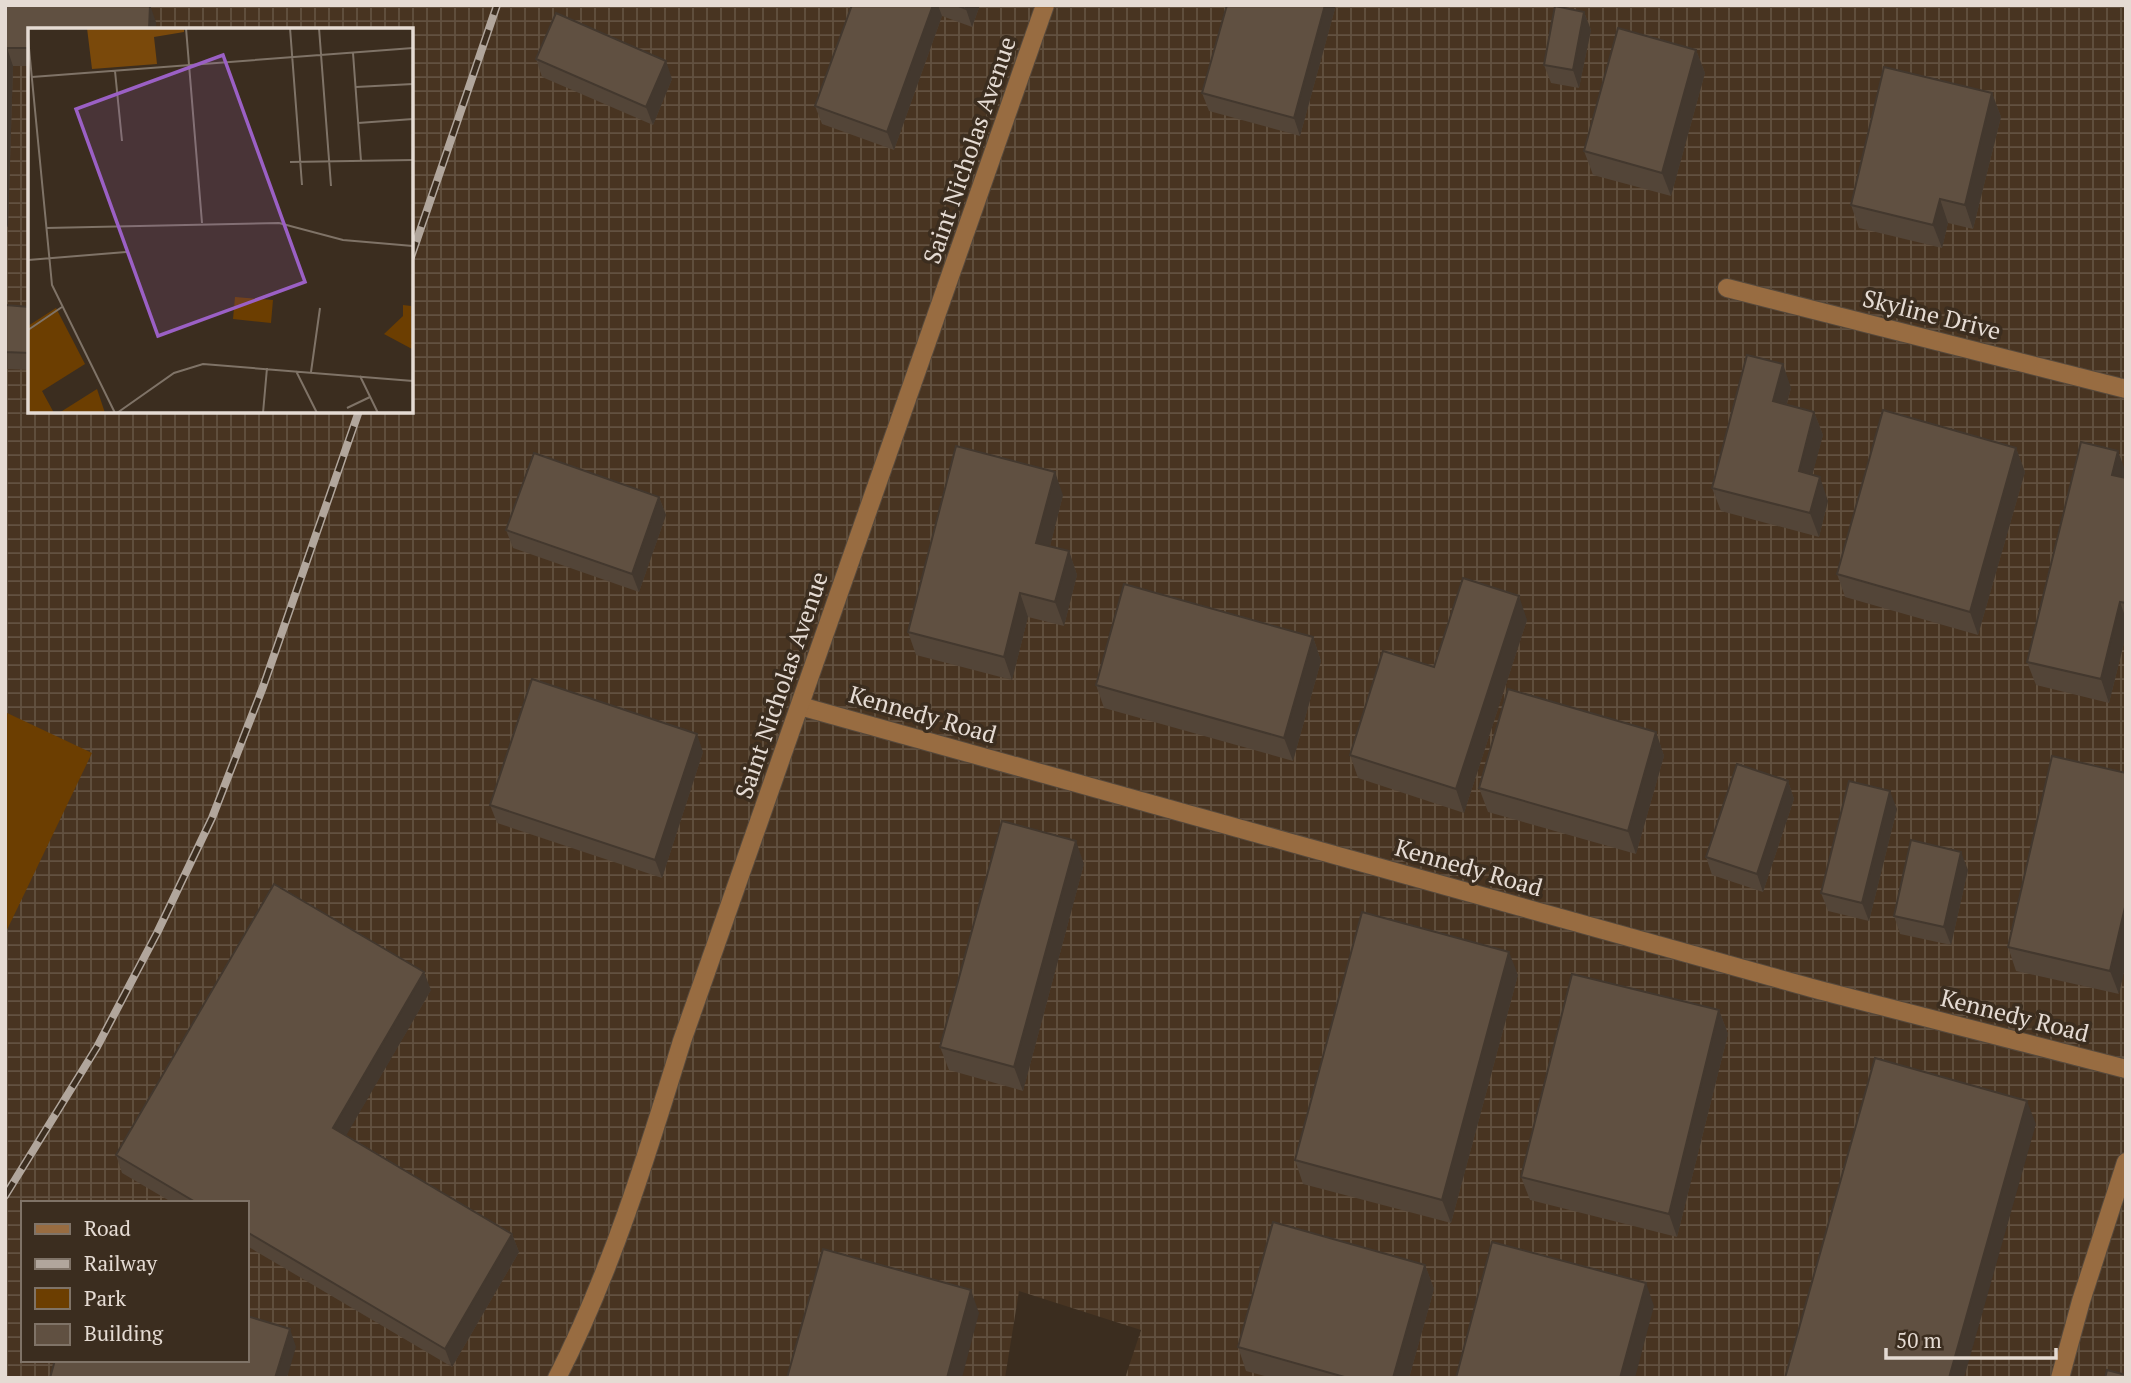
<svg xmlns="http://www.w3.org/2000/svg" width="2131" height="1383" viewBox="0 0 2131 1383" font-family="'PT Serif',serif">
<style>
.industrial{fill:url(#industrial-grid);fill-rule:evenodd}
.green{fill:#6c3e01}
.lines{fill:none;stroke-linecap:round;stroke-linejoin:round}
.minor-casing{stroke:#56493c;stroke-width:20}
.minor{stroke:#986c41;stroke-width:18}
.rail-casing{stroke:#b1a69c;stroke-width:8}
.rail{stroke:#3b2d1f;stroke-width:5;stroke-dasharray:16;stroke-linecap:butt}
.wall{fill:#534538}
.shaded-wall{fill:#43382e}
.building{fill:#605041;stroke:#43382e;stroke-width:2}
.labels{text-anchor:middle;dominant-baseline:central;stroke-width:7;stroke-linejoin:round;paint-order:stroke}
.street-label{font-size:24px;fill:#e5dbd3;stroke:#3b2d1f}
.inset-road{fill:none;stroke:#7f7367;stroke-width:2}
.view{fill:#9b60c5;fill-opacity:0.15;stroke:#9b60c5;stroke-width:3.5}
.inset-edge{fill:none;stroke:#e5dbd3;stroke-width:3.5}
</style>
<defs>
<pattern id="industrial-grid" width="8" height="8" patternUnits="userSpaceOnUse" patternTransform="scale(1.75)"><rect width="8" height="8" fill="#483421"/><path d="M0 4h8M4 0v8" fill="none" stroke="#625140"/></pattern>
</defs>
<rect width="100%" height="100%" fill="#3b2d1f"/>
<path class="industrial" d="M 5,5 L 2126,5 L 2126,1378 L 1125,1378 L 1141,1330 L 1019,1291 L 1005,1378 L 5,1378 ZM 30,30 L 411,30 L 411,411 L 30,411 ZM 23,1203 L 247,1203 L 247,1360 L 23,1360 Z"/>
<polygon class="green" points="5,712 92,753 5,934"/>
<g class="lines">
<defs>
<g id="minor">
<polyline points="1727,288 2126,389"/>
<polyline points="800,706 1819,990 2126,1069"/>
<path d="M 557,1378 C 612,1270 647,1155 682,1041 L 1045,5"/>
<polyline points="2060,1378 2081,1301 2126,1162"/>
</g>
</defs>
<use href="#minor" class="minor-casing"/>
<use href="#minor" class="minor"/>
<defs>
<g id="rail">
<polyline points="411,257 497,5"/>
<polyline points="5,1196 97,1047 157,933 212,818 263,687 359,411"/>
</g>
</defs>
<use href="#rail" class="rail-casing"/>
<use href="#rail" class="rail"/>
</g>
<g class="wall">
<polygon points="5,5 156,22 156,30 30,30 30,66 13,66 8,227 5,227"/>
<polygon points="852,5 980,5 972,27 942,16 894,150 822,124 815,106"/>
<polygon points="1227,5 1336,5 1300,136 1209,111 1202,93"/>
<polygon points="1584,12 1591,30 1579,88 1551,83 1544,65"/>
<polygon points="1696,50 1705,73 1671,196 1593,175 1584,151"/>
<polygon points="536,59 672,79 653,125 542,77"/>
<polygon points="1992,93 2001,117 1973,229 1948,223 1942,248 1859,228 1851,205"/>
<polygon points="5,305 30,307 30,370 5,369"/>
<polygon points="1791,388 1787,404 1814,412 1823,435 1812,475 1828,501 1819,537 1721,511 1712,488"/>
<polygon points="2016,448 2025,472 1978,635 1845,597 1837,574"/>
<polygon points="2125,478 2126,635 2109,703 2036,685 2027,662"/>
<polygon points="1063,495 1050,546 1069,551 1077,575 1064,626 1028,617 1012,680 916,655 908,632"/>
<polygon points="659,497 666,515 639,592 513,548 506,530"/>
<polygon points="1527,620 1464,813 1358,778 1350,755 1434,667"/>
<polygon points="1313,637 1321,661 1293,761 1104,708 1096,685"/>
<polygon points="1656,732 1664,756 1636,854 1488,812 1479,788"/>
<polygon points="703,752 662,878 497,823 490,805"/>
<polygon points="2052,756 2119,994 2016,971 2008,947"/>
<polygon points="1788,781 1794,799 1763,892 1712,875 1706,857"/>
<polygon points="1897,809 1869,921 1828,911 1821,893"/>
<polygon points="1084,864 1023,1091 949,1070 940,1047"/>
<polygon points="1968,870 1951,945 1900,934 1894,916"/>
<polygon points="1518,975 1451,1223 1303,1184 1295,1160"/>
<polygon points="431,990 346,1135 512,1234 519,1252 452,1367 247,1246 247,1203 173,1203 122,1173 116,1155"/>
<polygon points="1719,1010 1728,1034 1677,1237 1530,1200 1521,1177"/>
<polygon points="1425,1265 1434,1289 1409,1378 1272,1378 1246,1371 1238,1347"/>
</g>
<g class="shaded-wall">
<polygon points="150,5 156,22 156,30 149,30"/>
<polygon points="933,5 938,5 942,16 894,150 887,132"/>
<polygon points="967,5 980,5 972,27 966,9"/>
<polygon points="1325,5 1336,5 1300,136 1294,118"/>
<polygon points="1584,12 1591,30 1579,88 1573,70"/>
<polygon points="7,48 13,66 8,227 5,220 5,92"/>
<polygon points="1696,50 1705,73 1671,196 1662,173"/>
<polygon points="666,61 672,79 653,125 646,107"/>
<polygon points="1992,93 2001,117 1973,229 1965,205"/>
<polygon points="1940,199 1948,223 1942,248 1933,225"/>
<polygon points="1783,364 1791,388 1781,424 1773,401"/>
<polygon points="1814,412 1823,435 1807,495 1799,471"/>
<polygon points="2016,448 2025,472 1978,635 1970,612"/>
<polygon points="2118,451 2126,473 2121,498 2112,475"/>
<polygon points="1055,472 1063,495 1045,566 1036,543"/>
<polygon points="1820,477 1828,501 1819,537 1810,513"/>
<polygon points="659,497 666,515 639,592 632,574"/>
<polygon points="1069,551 1077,575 1064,626 1055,602"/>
<polygon points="1020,593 1028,617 1012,680 1004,657"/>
<polygon points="1519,596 1527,620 1464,813 1456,789"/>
<polygon points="2120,602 2126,619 2126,635 2109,703 2101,679"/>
<polygon points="1313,637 1321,661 1293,761 1284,738"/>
<polygon points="1656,732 1664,756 1636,854 1628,831"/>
<polygon points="697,734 703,752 662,878 655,860"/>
<polygon points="1788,781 1794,799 1763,892 1757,874"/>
<polygon points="1890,791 1897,809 1869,921 1862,903"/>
<polygon points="1076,841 1084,864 1023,1091 1014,1067"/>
<polygon points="1961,852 1968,870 1951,945 1944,927"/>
<polygon points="2126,903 2126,964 2119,994 2110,971"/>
<polygon points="1509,952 1518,975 1451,1223 1442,1200"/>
<polygon points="424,972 431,990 340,1146 333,1128"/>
<polygon points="1719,1010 1728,1034 1677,1237 1669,1214"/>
<polygon points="2027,1101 2036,1124 1964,1378 1949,1378"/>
<polygon points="512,1234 519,1252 452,1367 445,1349"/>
<polygon points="1425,1265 1434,1289 1409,1378 1393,1378"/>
<polygon points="1646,1283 1654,1306 1635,1378 1620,1378"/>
<polygon points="971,1290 979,1313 962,1378 947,1378"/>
<polygon points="290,1329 296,1347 287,1378 275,1378"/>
</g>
<g class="building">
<polygon points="5,5 150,5 149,30 30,30 30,48 7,48 5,92"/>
<polygon points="852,5 933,5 887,132 815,106"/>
<polygon points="956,5 967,5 966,9"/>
<polygon points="1227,5 1325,5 1294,118 1202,93"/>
<polygon points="1555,6 1584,12 1573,70 1544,65"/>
<polygon points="556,13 666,61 646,107 536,59"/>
<polygon points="1618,28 1696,50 1662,173 1584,151"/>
<polygon points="1884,67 1992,93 1965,205 1940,199 1933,225 1851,205"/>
<polygon points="5,305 30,307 30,353 5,352"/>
<polygon points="1747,355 1783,364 1773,401 1814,412 1799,471 1820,477 1810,513 1712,488"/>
<polygon points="1883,410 2016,448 1970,612 1837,574"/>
<polygon points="2081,442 2118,451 2112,475 2126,478 2126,603 2120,602 2101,679 2027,662"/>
<polygon points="956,446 1055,472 1036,543 1069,551 1055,602 1020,593 1004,657 908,632"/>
<polygon points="534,453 659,497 632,574 506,530"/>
<polygon points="1463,578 1519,596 1456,789 1350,755 1383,651 1434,667"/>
<polygon points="1124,584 1313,637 1284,738 1096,685"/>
<polygon points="532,679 697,734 655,860 490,805"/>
<polygon points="1508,689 1656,732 1628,831 1479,788"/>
<polygon points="2052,756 2126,773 2126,903 2110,971 2008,947"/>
<polygon points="1737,764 1788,781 1757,874 1706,857"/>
<polygon points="1849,781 1890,791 1862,903 1821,893"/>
<polygon points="1002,821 1076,841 1014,1067 940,1047"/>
<polygon points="1911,840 1961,852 1944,927 1894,916"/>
<polygon points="274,884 424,972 333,1128 512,1234 445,1349 247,1232 247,1203 197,1203 116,1155"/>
<polygon points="1362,912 1509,952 1442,1200 1295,1160"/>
<polygon points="1572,974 1719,1010 1669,1214 1521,1177"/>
<polygon points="1875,1058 2027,1101 1949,1378 1785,1378"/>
<polygon points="1273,1222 1425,1265 1393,1378 1348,1378 1238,1347"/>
<polygon points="1492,1242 1646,1283 1620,1378 1456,1378"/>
<polygon points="823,1249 971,1290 947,1378 787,1378"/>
<polygon points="247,1316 290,1329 275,1378 50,1378 55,1360 247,1360"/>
<polygon points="2107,1370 2126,1375 2126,1378 2105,1378"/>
</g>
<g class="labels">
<g class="street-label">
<text transform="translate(969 150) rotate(-71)">Saint Nicholas Avenue</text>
<text transform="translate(1932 314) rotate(14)">Skyline Drive</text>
<text transform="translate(781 685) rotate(-71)">Saint Nicholas Avenue</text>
<text transform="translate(923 714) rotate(16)">Kennedy Road</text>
<text transform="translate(1469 867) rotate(16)">Kennedy Road</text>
<text transform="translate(2015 1015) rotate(14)">Kennedy Road</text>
</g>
</g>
<g transform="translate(28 28)">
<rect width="385" height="385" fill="#3b2d1f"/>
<path d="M 207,269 L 245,272 L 243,295 L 205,291 ZM 375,277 L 383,278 L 384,321 L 356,306 L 375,288 Z" fill="#6c3e01"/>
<path d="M 59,0 L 156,0 L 156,4 L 126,9 L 129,36 L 64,41 Z" fill="#7a490b"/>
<path d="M 28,280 L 57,336 L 14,363 L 26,385 L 0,385 L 0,298 ZM 69,361 L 77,385 L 31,385 Z" fill="#6c3e01"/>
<path class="inset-road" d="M 158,0 L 174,195M 262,0 L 274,157M 291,0 L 303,158M 0,10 L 24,257 L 87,385M 325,25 L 333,133M 87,43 L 94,113M 4,49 L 385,20M 328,59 L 385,56M 330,95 L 385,91M 262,134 L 385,132M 18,200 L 251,195 L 315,212 L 385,218M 0,232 L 98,224M 0,302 L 34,279M 268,343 L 289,385M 283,344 L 292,280M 332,348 L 350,385M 319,380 L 342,369M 89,385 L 146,345 L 175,336 L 385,353M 235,385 L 239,340"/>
<path class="view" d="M 195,27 L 277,254 L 130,308 L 48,81 Z"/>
<rect width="385" height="385" class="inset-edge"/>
</g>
<rect width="2131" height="1383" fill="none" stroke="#e5dbd3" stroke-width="14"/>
<rect x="21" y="1201" width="228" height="161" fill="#3b2d1f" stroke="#7f7367" stroke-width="2"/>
<rect x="35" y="1224" width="35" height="10" fill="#986c41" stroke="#7f7367" stroke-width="2"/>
<text x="84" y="1236" font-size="21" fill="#e5dbd3">Road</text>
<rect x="35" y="1259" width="35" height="10" fill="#b1a69c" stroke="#7f7367" stroke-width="2"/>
<text x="84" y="1271" font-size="21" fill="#e5dbd3">Railway</text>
<rect x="35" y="1288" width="35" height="21" fill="#6c3e01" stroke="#7f7367" stroke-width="2"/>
<text x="84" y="1306" font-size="21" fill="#e5dbd3">Park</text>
<rect x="35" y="1324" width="35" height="21" fill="#605041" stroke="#7f7367" stroke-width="2"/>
<text x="84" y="1341" font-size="21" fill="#e5dbd3">Building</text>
<path d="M1886 1348v10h170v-10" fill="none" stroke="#e5dbd3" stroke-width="3.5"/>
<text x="1896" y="1348" font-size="21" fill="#e5dbd3" stroke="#3b2d1f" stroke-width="5" paint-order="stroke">50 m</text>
</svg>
